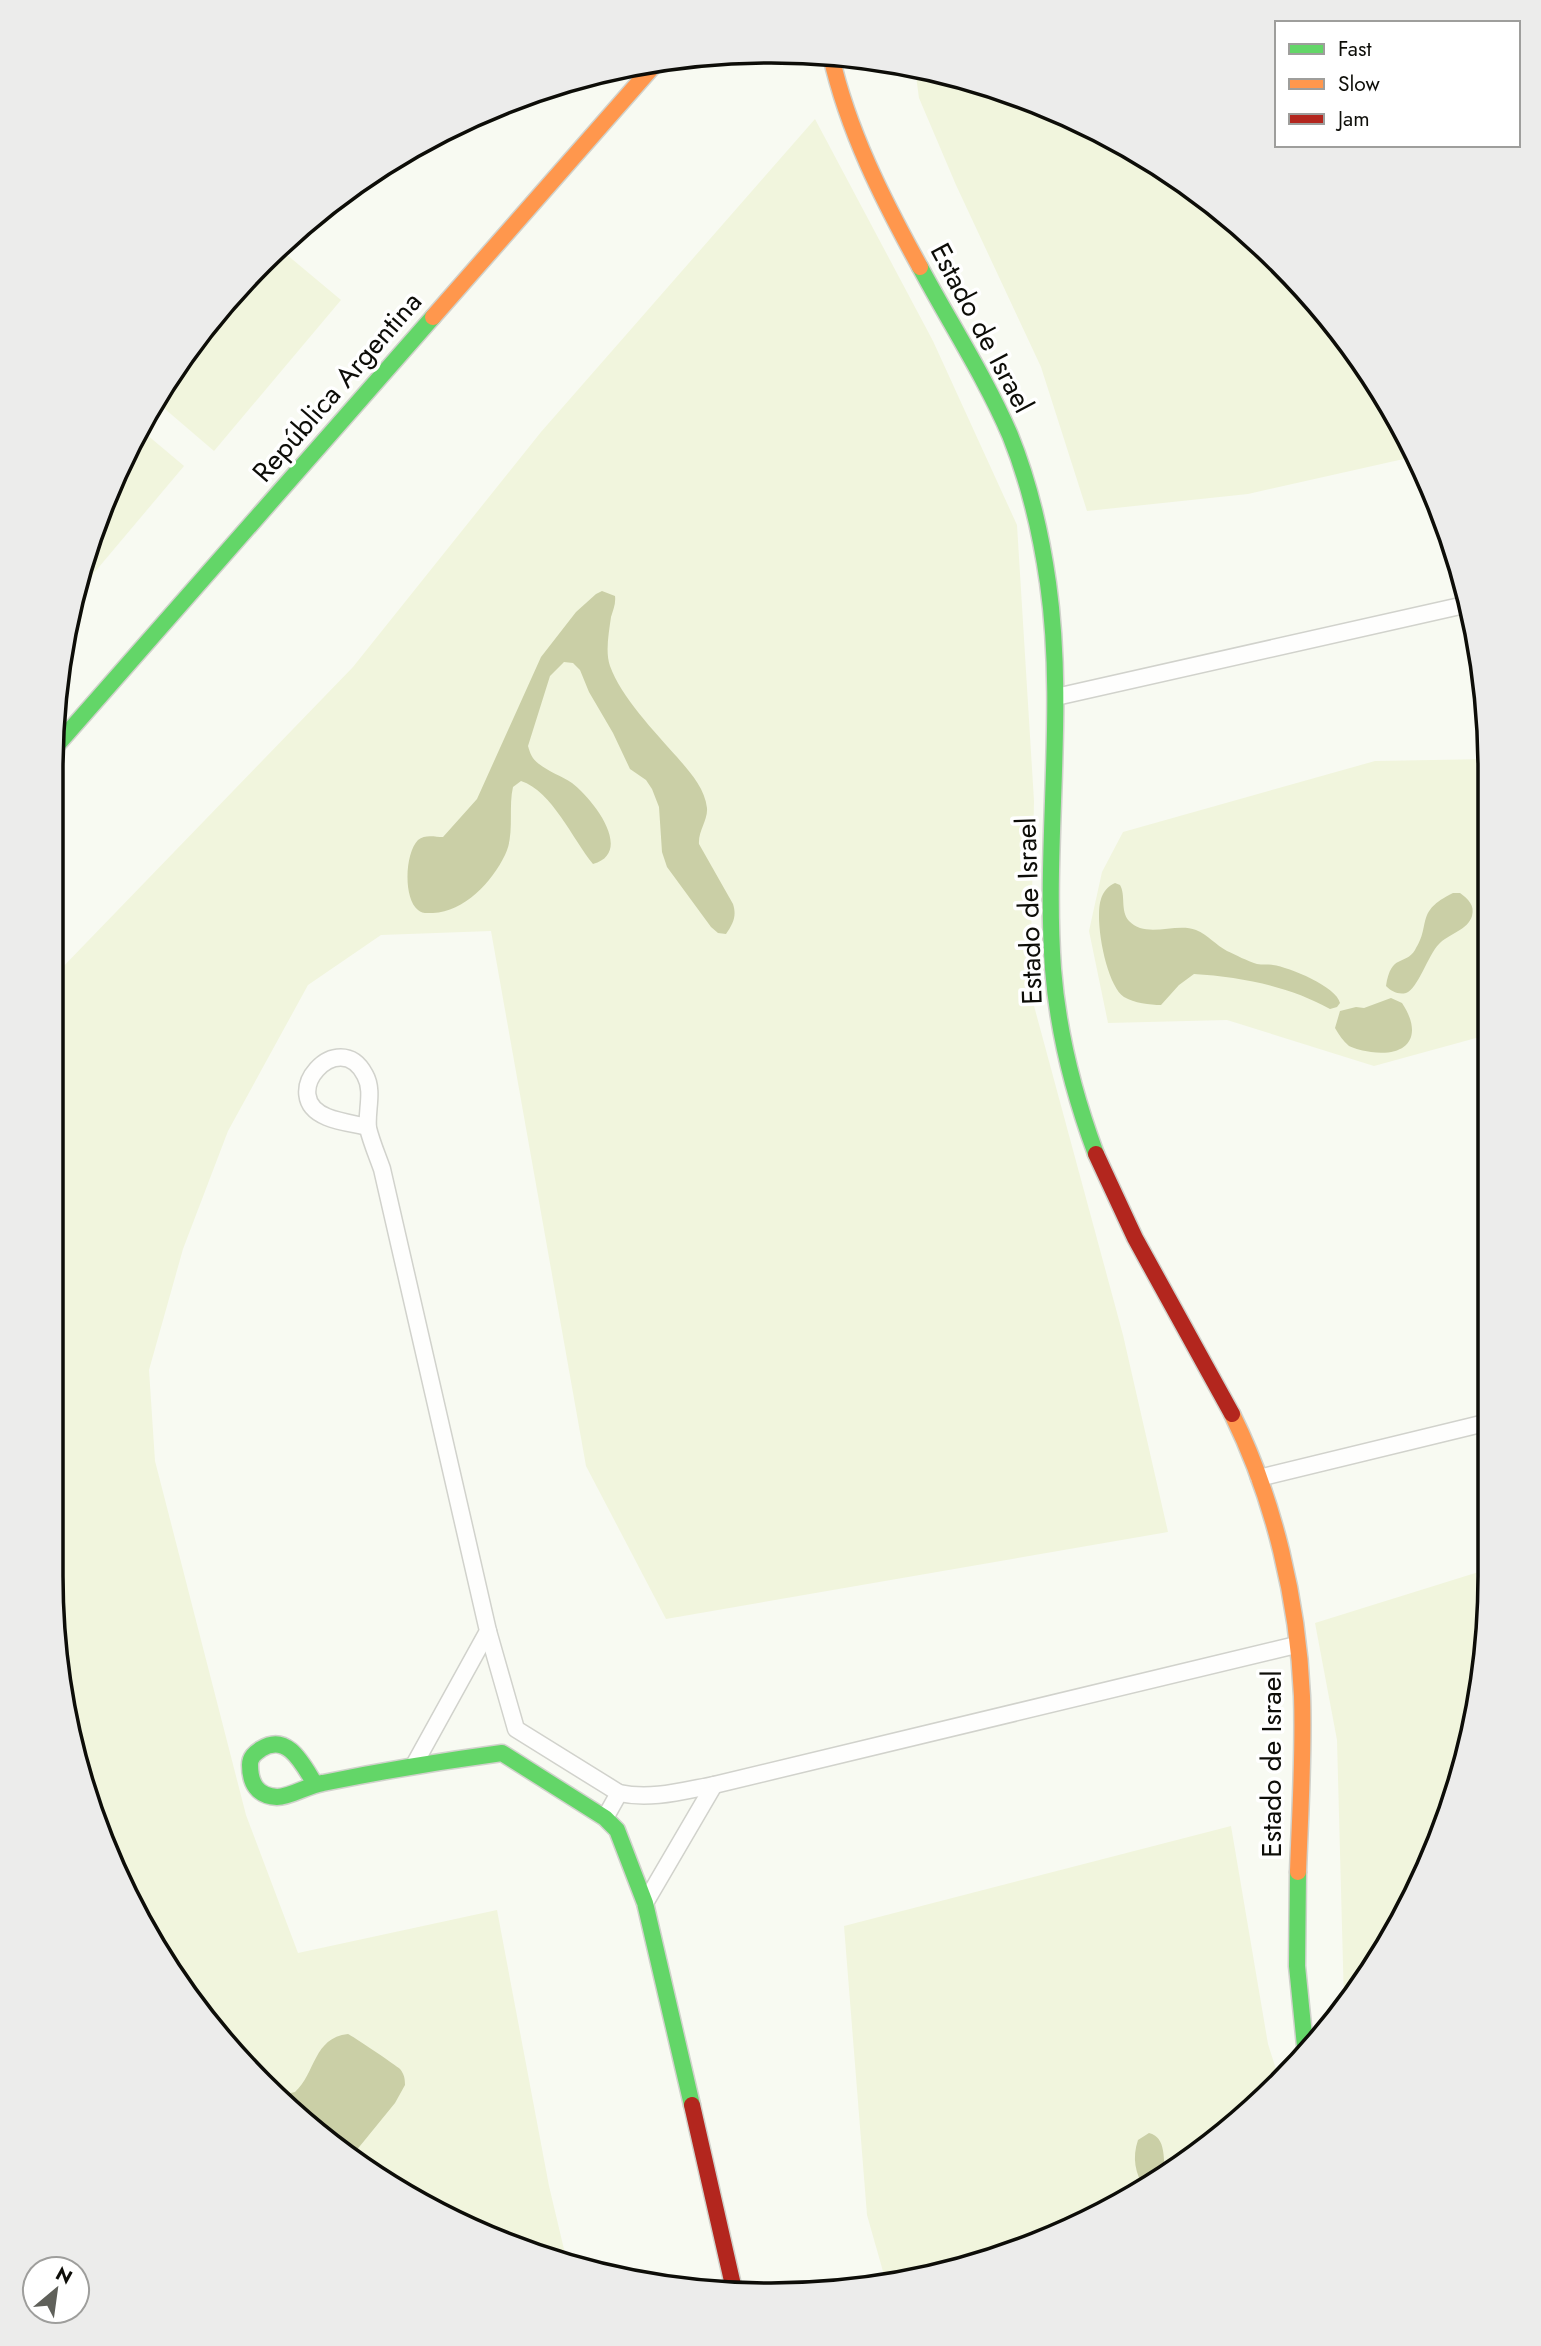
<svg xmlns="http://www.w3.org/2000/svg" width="1541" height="2346" viewBox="0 0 1541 2346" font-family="Jost,sans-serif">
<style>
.green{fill:#f1f5dd}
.water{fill:#cacfa6}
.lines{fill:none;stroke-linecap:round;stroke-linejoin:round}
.street-casing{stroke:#d1d2cc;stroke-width:19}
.fast-casing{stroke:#d1d2cc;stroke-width:19}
.slow-casing{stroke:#d1d2cc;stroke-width:19}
.jam-casing{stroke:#d1d2cc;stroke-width:19}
.street{stroke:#fefefd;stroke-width:16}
.fast{stroke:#63d668;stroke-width:16}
.slow{stroke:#ff974d;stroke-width:16}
.jam{stroke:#b3261e;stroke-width:16}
.labels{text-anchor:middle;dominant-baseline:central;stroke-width:7;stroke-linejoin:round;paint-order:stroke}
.street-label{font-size:28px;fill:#0d0d08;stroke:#fff}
.rim{fill:none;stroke:#0d0d08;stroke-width:3.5}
</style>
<rect width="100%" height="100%" fill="#f8faf2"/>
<g class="green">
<polygon points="915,69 1002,89 1131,147 1245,230 1342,333 1417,456 1248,494 1087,511 1041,367 956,185 919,98"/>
<polygon points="815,119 933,341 1017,525 1034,801 1030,991 1123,1335 1168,1532 666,1619 586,1466 491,931 381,935 308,985 228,1131 183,1249 149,1370 155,1461 246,1815 298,1953 497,1910 549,2186 567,2262 495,2241 332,2146 230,2050 172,1976 89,1806 57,1670 57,973 353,667 541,432"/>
<polygon points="280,249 341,300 214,451 158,403 230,296"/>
<polygon points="140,429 184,466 72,599 75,584 125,453"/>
<polygon points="1489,759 1487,1035 1374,1066 1227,1020 1108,1023 1089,931 1102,872 1123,832 1375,761"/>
<polygon points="1485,1570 1484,1670 1452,1806 1416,1893 1344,2002 1337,1740 1315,1623"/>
<polygon points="1231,1826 1268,2044 1280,2082 1245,2117 1131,2199 956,2271 886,2282 867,2215 844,1926"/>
</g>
<g class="water">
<path d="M 602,591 L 615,596 C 616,604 613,610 611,617 C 609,632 605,652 610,666 C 621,697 655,732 677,757 C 689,771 705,788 707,808 C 708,820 698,831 699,844 L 733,904 C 737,916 733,924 726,934 L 718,933 L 711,927 L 667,867 L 662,852 L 659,807 L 652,789 L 646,780 L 630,769 L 613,733 L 589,692 L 580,670 L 573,663 L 564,662 L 550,676 L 528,746 C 530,753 532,759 539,764 C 549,772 562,776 572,783 C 592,798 635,852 593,864 C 573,840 552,791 521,781 L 513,787 C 508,808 515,835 505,855 C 492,882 464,912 433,913 C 427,913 422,914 418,910 C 403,898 405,853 418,840 C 425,834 435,837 443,837 L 477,799 L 541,657 L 576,612 L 596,594 Z"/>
<path d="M 1115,883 L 1120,885 C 1126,895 1120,911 1129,921 C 1146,939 1176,922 1196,930 C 1208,935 1216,945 1227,951 C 1236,955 1247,961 1257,964 C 1262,965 1268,964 1273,965 C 1289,967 1337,987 1340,1003 L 1337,1007 L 1330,1009 C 1289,986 1241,977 1194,974 L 1179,985 L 1161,1005 C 1150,1005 1134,1003 1124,997 C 1106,985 1094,919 1101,899 C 1103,892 1108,886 1115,883 Z"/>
<path d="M 1453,893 L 1460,893 C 1468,899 1475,905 1472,916 C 1468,930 1448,934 1439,944 C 1428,955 1418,989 1406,993 C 1398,995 1391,991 1386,986 C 1391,953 1405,966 1415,950 C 1432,924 1414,912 1453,893 Z"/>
<path d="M 1391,998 L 1402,1003 C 1424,1036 1408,1057 1371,1052 C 1364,1051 1355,1049 1349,1046 C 1343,1041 1339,1035 1335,1028 L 1340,1011 L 1356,1007 L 1364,1008 Z"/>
<path d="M 348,2034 C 351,2035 397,2066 400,2069 C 404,2074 405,2078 405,2085 L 395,2103 L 351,2157 L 332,2146 L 278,2096 L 295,2092 C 316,2073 313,2038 348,2034 Z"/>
<path d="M 1149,2133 C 1167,2137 1163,2161 1165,2174 L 1145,2189 C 1135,2173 1132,2158 1138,2140 Z"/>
</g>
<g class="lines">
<defs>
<g id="street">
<polyline points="1056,697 1469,604"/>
<path d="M 368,1127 C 355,1124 339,1122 327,1117 C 275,1096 339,1025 365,1075 C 374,1091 366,1111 368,1128 C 371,1141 377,1155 382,1169 L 488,1631 L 414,1765"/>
<polyline points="1259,1478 1485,1423"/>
<path d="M 488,1631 L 516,1729 L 619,1793 C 651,1800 682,1791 714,1785 L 1296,1645"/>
<polyline points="605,1818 619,1793"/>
<polyline points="645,1903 714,1785"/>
</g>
<g id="fast">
<path d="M 920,267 C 950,323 985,377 1010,435 C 1029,482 1041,534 1048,583 C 1066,711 1044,841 1053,969 C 1058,1032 1074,1095 1096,1154"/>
<polyline points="57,745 433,317"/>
<path d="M 315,1784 C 303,1765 288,1732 261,1749 C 255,1753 250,1757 250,1765 C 250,1783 257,1796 277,1797 C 291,1797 308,1785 323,1783 C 382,1771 442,1761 502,1753 L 605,1818 L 617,1830 L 645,1903 L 692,2105"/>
<polyline points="1298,1872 1297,1966 1306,2056"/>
</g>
<g id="slow">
<path d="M 831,56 C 848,131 883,200 920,267"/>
<polyline points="433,317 656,63"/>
<path d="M 1232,1414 C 1274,1499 1298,1601 1302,1696 C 1304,1755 1300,1813 1298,1872"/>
</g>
<g id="jam">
<polyline points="1096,1154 1135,1238 1232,1414"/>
<polyline points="692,2105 735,2294"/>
</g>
</defs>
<use href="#street" class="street-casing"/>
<use href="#fast" class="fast-casing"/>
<use href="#slow" class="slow-casing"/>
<use href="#jam" class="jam-casing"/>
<use href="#street" class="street"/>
<use href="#fast" class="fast"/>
<use href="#slow" class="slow"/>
<use href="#jam" class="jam"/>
</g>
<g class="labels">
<g class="street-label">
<text transform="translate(982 328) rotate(62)">Estado de Israel</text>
<text transform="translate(337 387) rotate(-49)">República Argentina</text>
<text transform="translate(1029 911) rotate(-92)">Estado de Israel</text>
<text transform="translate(1271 1764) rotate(-90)">Estado de Israel</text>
</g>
</g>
<path d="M0 0H1541V2346H0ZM770 63H771A707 707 0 0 1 1478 770V1576A707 707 0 0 1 771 2283H770A707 707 0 0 1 63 1576V770A707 707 0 0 1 770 63Z" fill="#ececeb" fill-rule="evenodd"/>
<path class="rim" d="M770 63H771A707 707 0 0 1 1478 770V1576A707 707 0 0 1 771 2283H770A707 707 0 0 1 63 1576V770A707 707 0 0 1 770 63Z"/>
<rect x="1275" y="21" width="245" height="126" fill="#ffffff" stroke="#9e9e9c" stroke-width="2"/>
<rect x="1289" y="44" width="35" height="10" fill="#63d668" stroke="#9e9e9c" stroke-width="2"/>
<text x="1338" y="56" font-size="21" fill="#0d0d08">Fast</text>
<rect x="1289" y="79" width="35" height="10" fill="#ff974d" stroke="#9e9e9c" stroke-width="2"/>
<text x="1338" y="91" font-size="21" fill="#0d0d08">Slow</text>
<rect x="1289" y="114" width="35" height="10" fill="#b3261e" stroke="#9e9e9c" stroke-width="2"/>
<text x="1338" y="126" font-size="21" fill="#0d0d08">Jam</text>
<g transform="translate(56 2290) rotate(29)"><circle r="33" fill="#ffffff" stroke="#9e9e9c" stroke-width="2"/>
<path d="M0-5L12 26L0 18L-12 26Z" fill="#5f605a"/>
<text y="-10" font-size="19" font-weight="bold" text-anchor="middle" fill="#0d0d08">N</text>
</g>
</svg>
